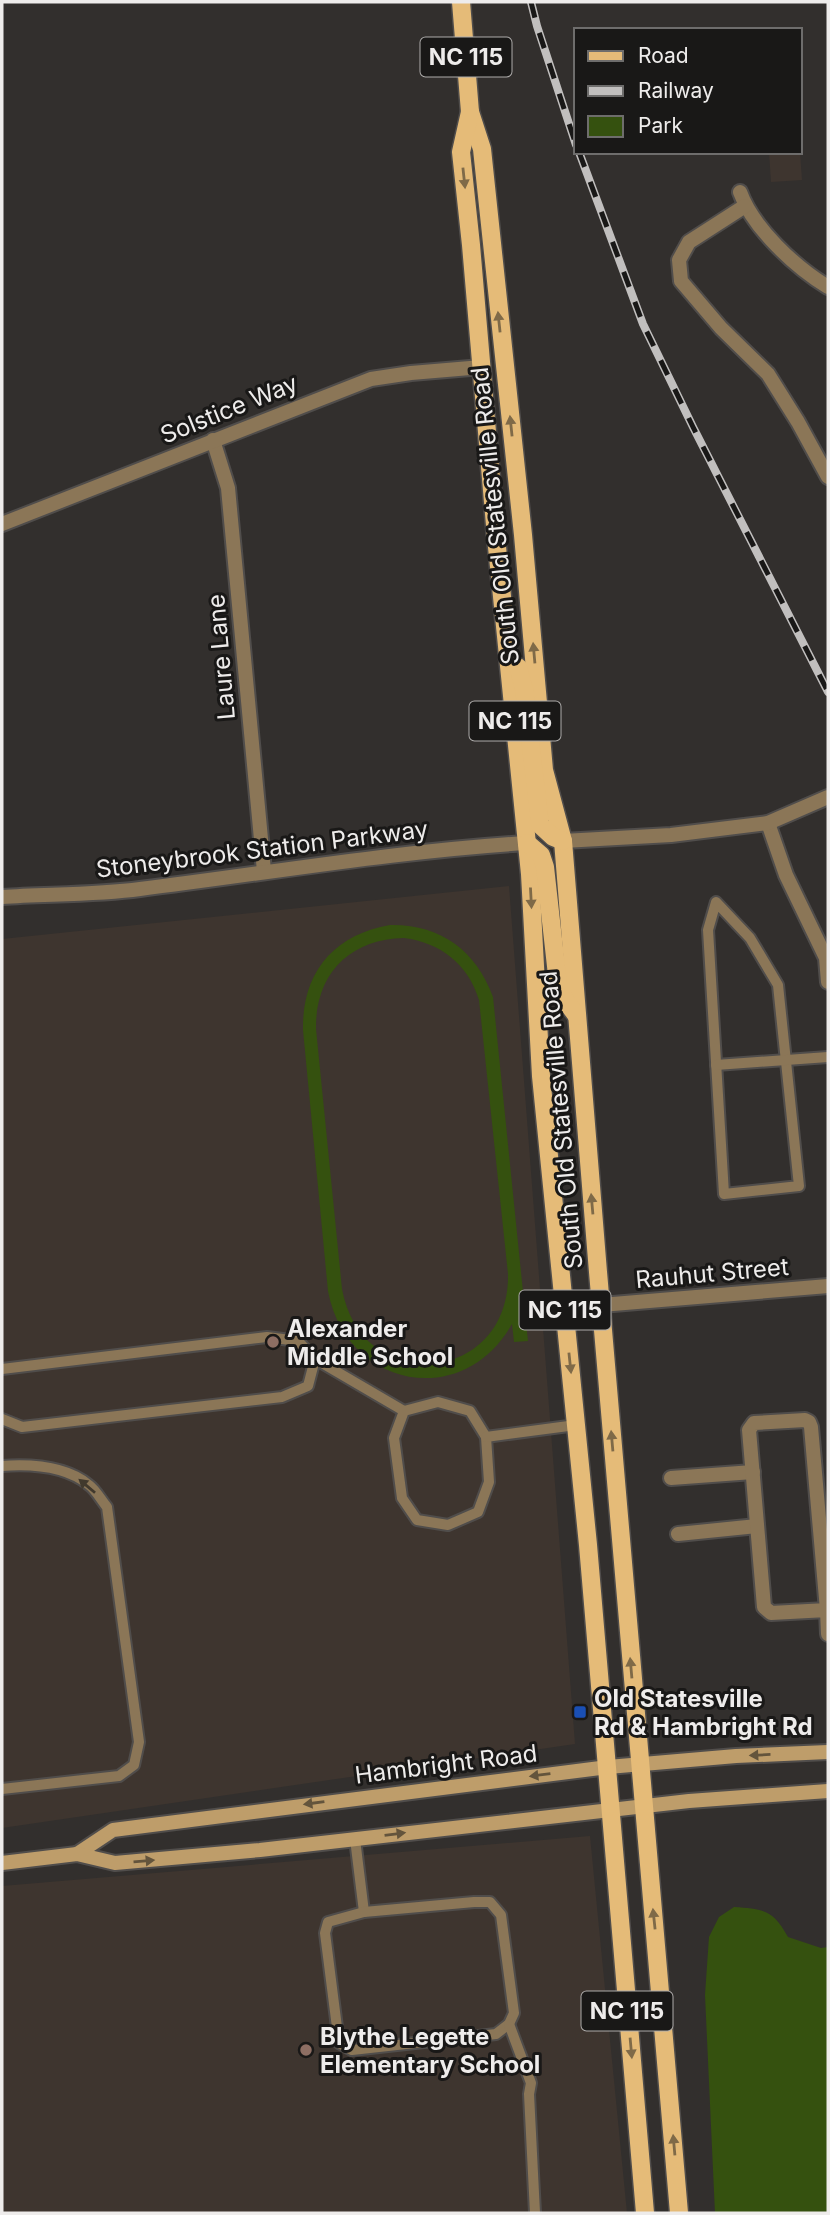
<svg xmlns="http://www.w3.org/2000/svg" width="830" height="2215" viewBox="0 0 830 2215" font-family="Inter,sans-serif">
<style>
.built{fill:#3e352f}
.green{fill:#35510f;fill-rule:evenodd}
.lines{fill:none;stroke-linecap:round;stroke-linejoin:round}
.lane-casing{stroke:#504d4b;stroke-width:14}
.street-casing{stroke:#504d4b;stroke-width:18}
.secondary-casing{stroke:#504d4b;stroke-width:18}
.primary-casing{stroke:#504d4b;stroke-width:21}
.lane{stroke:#8b7657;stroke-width:10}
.street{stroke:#8b7657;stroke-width:14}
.secondary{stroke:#be9d6a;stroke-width:14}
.primary{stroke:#e5bb78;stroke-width:18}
.rail-casing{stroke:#c1bfbe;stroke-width:8}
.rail{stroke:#191817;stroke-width:5;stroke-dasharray:16;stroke-linecap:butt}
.oneway{fill:#7f6a48}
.oneway2{fill:#41392d}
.oneway3{fill:#63543c}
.education-dot{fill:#8d6e63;stroke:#191817;stroke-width:2.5}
.transit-dot{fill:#1a4fb4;stroke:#191817;stroke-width:2.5}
.labels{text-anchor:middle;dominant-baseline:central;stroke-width:6;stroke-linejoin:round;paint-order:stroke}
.shield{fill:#191817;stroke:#aeacab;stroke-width:2}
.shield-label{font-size:23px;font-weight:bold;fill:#eeeceb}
.street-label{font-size:24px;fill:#eeeceb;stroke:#191817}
.poi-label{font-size:24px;font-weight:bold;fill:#eeeceb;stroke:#191817;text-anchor:start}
</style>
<rect width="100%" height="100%" fill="#322f2d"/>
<g class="built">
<polygon points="769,152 800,152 802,180 771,182"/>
<polygon points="509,886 575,1744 2,1828 2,939"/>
<polygon points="590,1836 627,2213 2,2213 2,1886"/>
</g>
<g class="green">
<path d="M 390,925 C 440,924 476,950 493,997 L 528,1341 L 514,1342 L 512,1324 C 463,1411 346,1388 328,1291 L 303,1030 C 302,973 333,935 390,925 ZM 404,938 C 441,943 468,964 479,1000 L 508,1274 C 510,1384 362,1398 342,1289 L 316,1029 C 315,974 350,939 404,938 Z"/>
<path d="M 734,1907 C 764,1909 773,1910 788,1937 L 821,1948 L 828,1947 L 828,2213 L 715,2213 L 705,1995 L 709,1937 L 719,1917 Z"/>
</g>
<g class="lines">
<defs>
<g id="lane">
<polygon points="716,902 750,938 778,985 799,1186 724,1194 708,930"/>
<polyline points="716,1065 828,1057"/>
<polyline points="2,1369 267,1337 298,1341 315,1359 404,1411"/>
<polygon points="438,1402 470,1411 486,1437 489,1482 478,1512 448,1525 417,1520 402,1498 394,1438 404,1411"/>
<polyline points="2,1419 22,1427 282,1397 308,1386 315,1359"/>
<polyline points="486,1437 576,1425"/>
<path d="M 2,1466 C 30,1464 66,1466 89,1485 C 96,1490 101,1500 107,1507 L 139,1742 L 134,1765 L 119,1776 L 2,1789"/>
<polyline points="355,1839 364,1912"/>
<polygon points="474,1902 490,1902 501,1915 514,2013 509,2024 496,2034 352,2050 339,2043 325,1933 328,1922 364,1912"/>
<polyline points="509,2024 531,2083 529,2094 535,2213"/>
</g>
<g id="street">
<path d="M 740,192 C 753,228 795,267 828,287"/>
<polyline points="745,206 689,242 679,260 681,281 721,328 768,374 798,422 828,477"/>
<polyline points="213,440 228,488 264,871"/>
<polyline points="2,524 371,379 411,373 482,367"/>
<polyline points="768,823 786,875 826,958 828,982"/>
<polyline points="563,841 671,835 768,823 828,797"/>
<path d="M 2,897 C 48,894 95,895 140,889 C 269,873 398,851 527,843"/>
<polyline points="601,1305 828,1286"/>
<polyline points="671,1478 753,1472"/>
<polyline points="678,1534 757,1526"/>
<polyline points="828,1610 827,1610 771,1613 764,1607 749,1430 754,1423 805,1420 809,1422 811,1427 827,1610 828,1634"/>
</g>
<g id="secondary">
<polyline points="77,1854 113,1830 608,1767 736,1756 828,1752"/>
<polyline points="2,1863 77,1854 115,1863 260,1850 689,1801 828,1791"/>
</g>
<g id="primary">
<polyline points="461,2 470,112 482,149 523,535 544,770 563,841 598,1272 679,2213"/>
<polyline points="470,112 461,152 471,245 496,537 530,874 541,1076 588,1545 645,2213"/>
<polyline points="518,667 524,689 540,825 553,837 563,841"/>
<polyline points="527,843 541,855 545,867 558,984 565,1000 577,1016"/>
</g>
</defs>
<use href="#lane" class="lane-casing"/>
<use href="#street" class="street-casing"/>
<use href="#secondary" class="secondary-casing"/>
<use href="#primary" class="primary-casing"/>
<use href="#lane" class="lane"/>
<use href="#street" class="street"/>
<use href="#secondary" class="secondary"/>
<use href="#primary" class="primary"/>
<defs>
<g id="rail">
<polyline points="531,2 537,26 576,145"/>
<polyline points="579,152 643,324 693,427 828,692"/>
</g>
</defs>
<use href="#rail" class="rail-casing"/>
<use href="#rail" class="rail"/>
</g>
<defs><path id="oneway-solid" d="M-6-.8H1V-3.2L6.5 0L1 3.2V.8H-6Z" transform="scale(1.75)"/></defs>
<g class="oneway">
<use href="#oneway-solid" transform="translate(464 178) rotate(84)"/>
<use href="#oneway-solid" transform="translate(499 322) rotate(-96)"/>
<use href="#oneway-solid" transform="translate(511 426) rotate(-96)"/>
<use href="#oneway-solid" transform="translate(534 653) rotate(-95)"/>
<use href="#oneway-solid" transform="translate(531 898) rotate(87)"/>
<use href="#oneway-solid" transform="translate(592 1204) rotate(-95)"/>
<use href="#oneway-solid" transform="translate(570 1363) rotate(84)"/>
<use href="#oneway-solid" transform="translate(612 1441) rotate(-95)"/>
<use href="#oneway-solid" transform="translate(631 1668) rotate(-95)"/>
<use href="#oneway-solid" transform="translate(654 1919) rotate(-96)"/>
<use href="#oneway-solid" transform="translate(631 2048) rotate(85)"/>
<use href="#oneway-solid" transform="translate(674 2145) rotate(-95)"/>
</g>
<use class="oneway2" href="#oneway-solid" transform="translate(87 1486) rotate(-140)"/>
<g class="oneway3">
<use href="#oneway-solid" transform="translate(760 1755) rotate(177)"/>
<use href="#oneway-solid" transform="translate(540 1775) rotate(173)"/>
<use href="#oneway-solid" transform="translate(314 1803) rotate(172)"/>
<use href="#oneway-solid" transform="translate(395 1834) rotate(-7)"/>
<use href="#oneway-solid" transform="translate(144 1861) rotate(-5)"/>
</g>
<g class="education-dot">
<circle cx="273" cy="1342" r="7"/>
<circle cx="306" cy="2050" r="7"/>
</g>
<rect class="transit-dot" x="573" y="1705" width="14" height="14" rx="3.5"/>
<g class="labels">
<g class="shield">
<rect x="420.5" y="37.5" width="91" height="39" rx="5"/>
<rect x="469.5" y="701.5" width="91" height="39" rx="5"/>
<rect x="519.5" y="1290.5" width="91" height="39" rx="5"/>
<rect x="581.5" y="1991.5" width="91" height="39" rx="5"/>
</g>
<g class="shield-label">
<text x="466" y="57">NC 115</text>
<text x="515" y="721">NC 115</text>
<text x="565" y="1310">NC 115</text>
<text x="627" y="2011">NC 115</text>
</g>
<g class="street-label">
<text transform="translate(229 409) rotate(-22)">Solstice Way</text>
<text transform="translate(495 516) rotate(-96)">South Old Statesville Road</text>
<text transform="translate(221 657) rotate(-95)">Laure Lane</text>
<text transform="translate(262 849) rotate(-7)">Stoneybrook Station Parkway</text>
<text transform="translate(561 1120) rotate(-95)">South Old Statesville Road</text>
<text transform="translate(712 1273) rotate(-5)">Rauhut Street</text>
<text transform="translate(446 1764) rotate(-7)">Hambright Road</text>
</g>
<g class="poi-label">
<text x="287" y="1328">Alexander<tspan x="287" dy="28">Middle School</tspan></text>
<text x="594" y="1698">Old Statesville<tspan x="594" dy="28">Rd &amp; Hambright Rd</tspan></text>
<text x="320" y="2036">Blythe Legette<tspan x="320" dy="28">Elementary School</tspan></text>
</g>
</g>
<rect width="830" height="2215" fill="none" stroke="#eeeceb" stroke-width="7"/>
<rect x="574" y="28" width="228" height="126" fill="#191817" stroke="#6e6d6c" stroke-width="2"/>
<rect x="588" y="51" width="35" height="10" fill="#e5bb78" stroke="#6e6d6c" stroke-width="2"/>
<text x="638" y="63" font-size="21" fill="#eeeceb">Road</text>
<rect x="588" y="86" width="35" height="10" fill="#c1bfbe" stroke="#6e6d6c" stroke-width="2"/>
<text x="638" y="98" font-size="21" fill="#eeeceb">Railway</text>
<rect x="588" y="116" width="35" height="21" fill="#35510f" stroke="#6e6d6c" stroke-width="2"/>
<text x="638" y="133" font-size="21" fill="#eeeceb">Park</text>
</svg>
